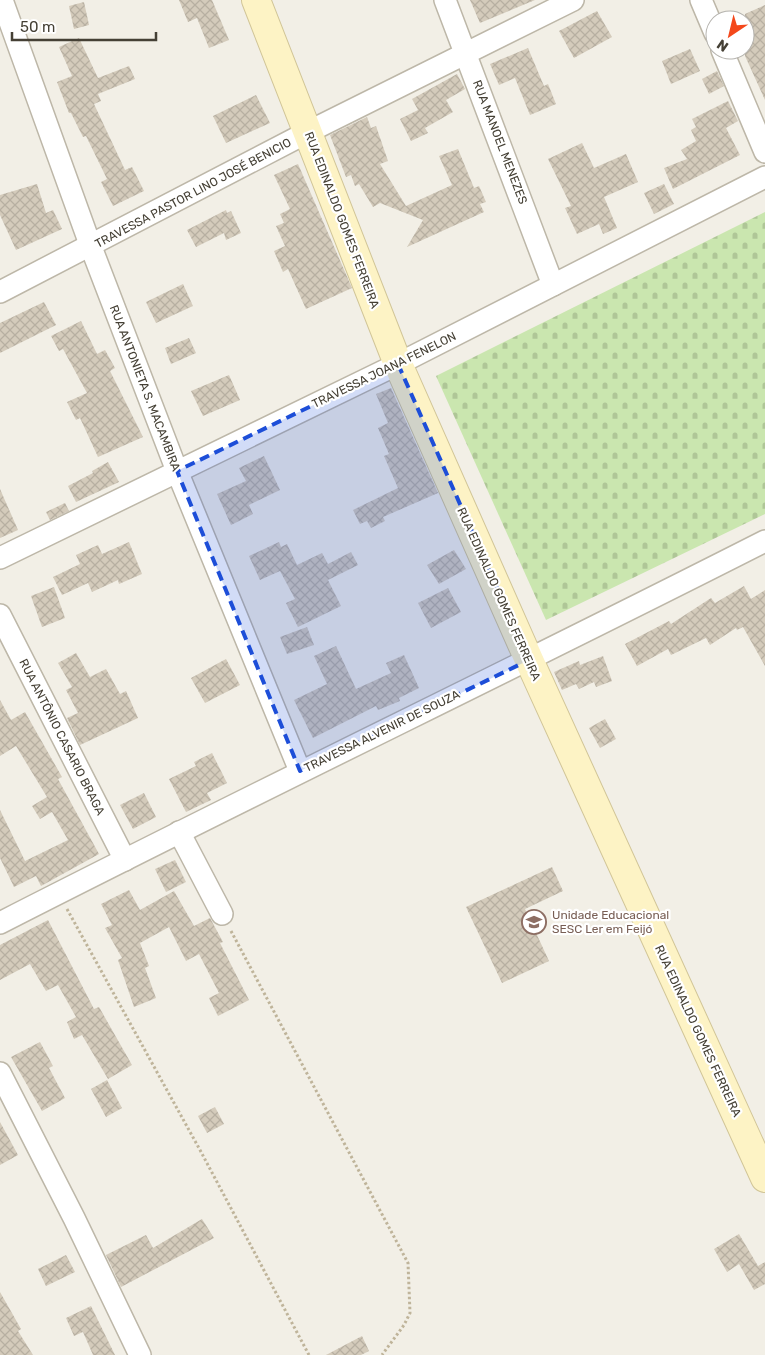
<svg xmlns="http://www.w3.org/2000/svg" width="765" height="1355" viewBox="0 0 765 1355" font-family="Rubik,sans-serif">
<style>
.cemetery{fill:url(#cemetery-stones)}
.building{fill:url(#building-cross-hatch)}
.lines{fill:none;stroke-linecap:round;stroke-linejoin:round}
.street-casing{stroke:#bdb7a8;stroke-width:24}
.secondary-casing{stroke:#d1c597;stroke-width:30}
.path{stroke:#bfb49a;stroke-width:3;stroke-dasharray:2.5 2.5;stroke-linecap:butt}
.street{stroke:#fff;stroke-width:21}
.secondary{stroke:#fdf3c5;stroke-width:28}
.marked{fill:#1d4ed8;fill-opacity:0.2;stroke:#1d4ed8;stroke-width:4;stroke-dasharray:10 6;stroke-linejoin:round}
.labels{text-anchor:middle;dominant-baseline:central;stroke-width:4.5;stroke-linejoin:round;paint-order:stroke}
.street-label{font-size:12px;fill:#454035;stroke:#fff}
.education-label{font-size:12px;fill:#785e54;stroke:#fff;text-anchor:start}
</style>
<defs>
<pattern id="cemetery-stones" width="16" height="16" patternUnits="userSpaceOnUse" patternTransform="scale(1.25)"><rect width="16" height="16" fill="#cae6af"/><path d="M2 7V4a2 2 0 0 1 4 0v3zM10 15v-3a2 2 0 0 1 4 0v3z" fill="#afc697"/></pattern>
<pattern id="building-cross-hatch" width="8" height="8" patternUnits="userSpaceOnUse" patternTransform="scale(1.25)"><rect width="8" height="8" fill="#d4cbbb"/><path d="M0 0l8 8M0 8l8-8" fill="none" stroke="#b7afa1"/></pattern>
</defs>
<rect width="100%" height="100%" fill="#f2efe6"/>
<polygon class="cemetery" points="765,212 765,514 546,620 436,376"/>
<g class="building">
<polygon points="179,0 212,0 229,40 209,48 197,18 188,22"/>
<polygon points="470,0 535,0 480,23"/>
<polygon points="84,2 89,25 74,29 69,6"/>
<polygon points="765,5 765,100 745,56 745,14"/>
<polygon points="597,11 612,37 574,58 559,31"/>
<polygon points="79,38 98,78 129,66 135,79 98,94 101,101 94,104 125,170 132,167 144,191 113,206 101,182 107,179 86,136 83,137 71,113 69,113 57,82 72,76 59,47"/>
<polygon points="528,48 544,86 548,84 556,104 530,115 515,78 499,85 490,64"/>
<polygon points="690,49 700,71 671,84 662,61"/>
<polygon points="717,71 724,86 709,94 702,79"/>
<polygon points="457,74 465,89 446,100 453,112 425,128 428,133 411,141 400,119 418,110 412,99"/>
<polygon points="256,95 270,123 226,143 213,116"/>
<polygon points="728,101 738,121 726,128 740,155 673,189 664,168 687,159 681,150 696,141 691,130 696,127 692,119"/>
<polygon points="367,117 371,128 376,126 388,161 380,164 406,206 452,185 439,156 458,149 474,188 479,186 486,202 480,204 484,212 407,247 423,220 380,203 373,207 359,184 355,186 351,175 346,177 330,135"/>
<polygon points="582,143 594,168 626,154 638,182 604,197 617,228 603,234 599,224 577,234 565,208 571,206 548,159"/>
<polygon points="298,164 352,288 306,309 288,269 283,272 274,251 285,246 276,226 284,223 280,214 290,209 274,175"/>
<polygon points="37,184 46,213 53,210 62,229 16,250 0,215 0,195"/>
<polygon points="664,184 674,204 654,214 644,193"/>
<polygon points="226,210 227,213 231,211 241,233 226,240 224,233 196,247 187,230"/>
<polygon points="183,284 193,306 156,323 146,302"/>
<polygon points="44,302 56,325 0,353 0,323"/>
<polygon points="81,321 97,354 105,350 115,368 110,371 143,437 98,457 80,418 76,420 67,402 87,393 63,349 59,351 51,336"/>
<polygon points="189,338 196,353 171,364 165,348"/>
<polygon points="229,375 240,400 203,416 191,391"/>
<polygon points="391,388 438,493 383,517 385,521 371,528 367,521 360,524 353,510 398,488 384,456 389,454 378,428 388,423 376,394"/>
<polygon points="264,456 280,490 249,505 253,514 231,525 217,494 246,481 239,468"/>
<polygon points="108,462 119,482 76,502 68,486 93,473 92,471"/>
<polygon points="0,489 18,530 0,538"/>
<polygon points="65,503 69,511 50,520 46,512"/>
<polygon points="129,542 142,574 119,584 118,580 92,592 88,583 62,595 53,577 80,564 76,555 98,545 102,554"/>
<polygon points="279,542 281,547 287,544 297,565 322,553 328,564 351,552 358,565 328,580 341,606 298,627 286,603 295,599 280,571 260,580 249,556"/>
<polygon points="454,550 466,569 439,584 427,565"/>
<polygon points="744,586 751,599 765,590 765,666 743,627 737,630 736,628 710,645 706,638 671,655 668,649 637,666 625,644 669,621 671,624 711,598 715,603"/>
<polygon points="54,587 65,618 42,627 31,596"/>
<polygon points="448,588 461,612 431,628 418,603"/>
<polygon points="307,627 314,645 287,654 280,637"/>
<polygon points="336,646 356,689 391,673 386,663 404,655 419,688 399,698 400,701 378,710 376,706 313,738 294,700 327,684 314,656"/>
<polygon points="76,653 90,677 106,669 120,694 126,691 138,718 80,745 67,718 78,713 66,690 72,687 58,663"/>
<polygon points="603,656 612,681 596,687 594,682 579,689 576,684 562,690 554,672 579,661 580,665"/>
<polygon points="226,659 240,685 205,703 191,678"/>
<polygon points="0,700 11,720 25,712 62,777 58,779 99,854 41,886 36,876 14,887 0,858 0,810 25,861 68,840 52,812 40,819 32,806 47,797 16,746 0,756"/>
<polygon points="605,719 616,739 600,748 589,728"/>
<polygon points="212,753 227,783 207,793 211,800 186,812 169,779 196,766 194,762"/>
<polygon points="144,793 156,817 133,829 120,805"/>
<polygon points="175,860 186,882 166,892 155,869"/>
<polygon points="552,867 563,891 525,909 549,961 502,983 466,907"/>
<polygon points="129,890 140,910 174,891 194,926 210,918 223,942 220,943 249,1000 218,1016 209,998 219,993 199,954 186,961 169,927 140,943 149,966 145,968 156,998 134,1007 118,960 122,958 105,928 112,925 101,904"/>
<polygon points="48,920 94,1009 99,1007 132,1065 108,1079 82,1035 74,1039 67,1022 76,1017 58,985 46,991 30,964 0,980 0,945"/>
<polygon points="40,1042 53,1066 49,1068 65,1098 42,1111 11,1057"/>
<polygon points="107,1080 122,1108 106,1117 91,1089"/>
<polygon points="215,1107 224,1124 207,1133 198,1116"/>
<polygon points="0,1122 18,1155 0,1165"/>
<polygon points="202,1219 214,1238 121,1287 106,1255 146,1235 153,1248"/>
<polygon points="739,1234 758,1266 765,1262 765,1284 754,1290 739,1264 727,1272 714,1249"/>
<polygon points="66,1255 75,1272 46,1286 38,1269"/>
<polygon points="0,1292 21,1329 18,1331 33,1355 0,1355"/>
<polygon points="91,1306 115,1355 93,1355 83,1332 74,1336 66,1318"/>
<polygon points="362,1336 369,1351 361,1355 326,1355"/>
</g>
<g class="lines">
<defs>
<g id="street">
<polyline points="2,0 91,247 177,471 300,771"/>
<polyline points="445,0 553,285"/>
<polyline points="701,0 715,33"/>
<polyline points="722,50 765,152"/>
<polyline points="0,292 308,132 573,0"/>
<polyline points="0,558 398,364 765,177"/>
<polyline points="0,615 125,860"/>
<polyline points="179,832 222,914"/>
<path d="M 0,923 C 254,793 511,670 765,541"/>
<polyline points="0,1073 74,1218 140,1355"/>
</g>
<polyline id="secondary" points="256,0 398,364 529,660 765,1178"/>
</defs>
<use href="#street" class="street-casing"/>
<use href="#secondary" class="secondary-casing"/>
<g class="path">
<polyline points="67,909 200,1150 309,1355"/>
<polyline points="231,931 408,1263 410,1313 404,1325 382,1355"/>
</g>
<use href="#street" class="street"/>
<use href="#secondary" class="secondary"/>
</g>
<path class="marked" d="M 398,364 L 529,660 L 300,771 L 177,471 Z"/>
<defs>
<symbol id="school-ring" viewBox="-11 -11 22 22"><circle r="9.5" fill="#fff" stroke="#8d6e63" stroke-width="1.5"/><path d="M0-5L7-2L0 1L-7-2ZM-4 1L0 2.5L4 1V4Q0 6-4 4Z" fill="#8d6e63"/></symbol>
</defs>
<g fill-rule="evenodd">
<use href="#school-ring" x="520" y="908" width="28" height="28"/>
</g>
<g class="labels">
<g class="street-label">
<text transform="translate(500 142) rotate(69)">RUA MANOEL MENEZES</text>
<text transform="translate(193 193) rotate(-28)">TRAVESSA PASTOR LINO JOSÉ BENICIO</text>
<text transform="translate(342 220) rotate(69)">RUA EDINALDO GOMES FERREIRA</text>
<text transform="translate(384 370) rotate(-26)">TRAVESSA JOANA FENELON</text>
<text transform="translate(145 388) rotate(69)">RUA ANTONIETA S. MACAMBIRA</text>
<text transform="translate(499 594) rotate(66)">RUA EDINALDO GOMES FERREIRA</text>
<text transform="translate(382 731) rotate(-26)">TRAVESSA ALVENIR DE SOUZA</text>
<text transform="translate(62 737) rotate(63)">RUA ANTÔNIO CASARIO BRAGA</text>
<text transform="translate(698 1031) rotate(65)">RUA EDINALDO GOMES FERREIRA</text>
</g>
<g class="education-label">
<text x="552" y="915">Unidade Educacional<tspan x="552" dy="14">SESC Ler em Feijó</tspan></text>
</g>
</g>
<g transform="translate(730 35) rotate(215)"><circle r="24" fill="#ffffff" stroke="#b5b3ae"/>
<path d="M0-4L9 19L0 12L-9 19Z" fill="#f4481b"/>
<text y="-8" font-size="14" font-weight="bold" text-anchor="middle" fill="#454035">N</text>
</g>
<path d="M12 32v8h144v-8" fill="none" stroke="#454035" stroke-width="2.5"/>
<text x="20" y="32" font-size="15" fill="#454035" stroke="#ffffff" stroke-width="4" paint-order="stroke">50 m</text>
</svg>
